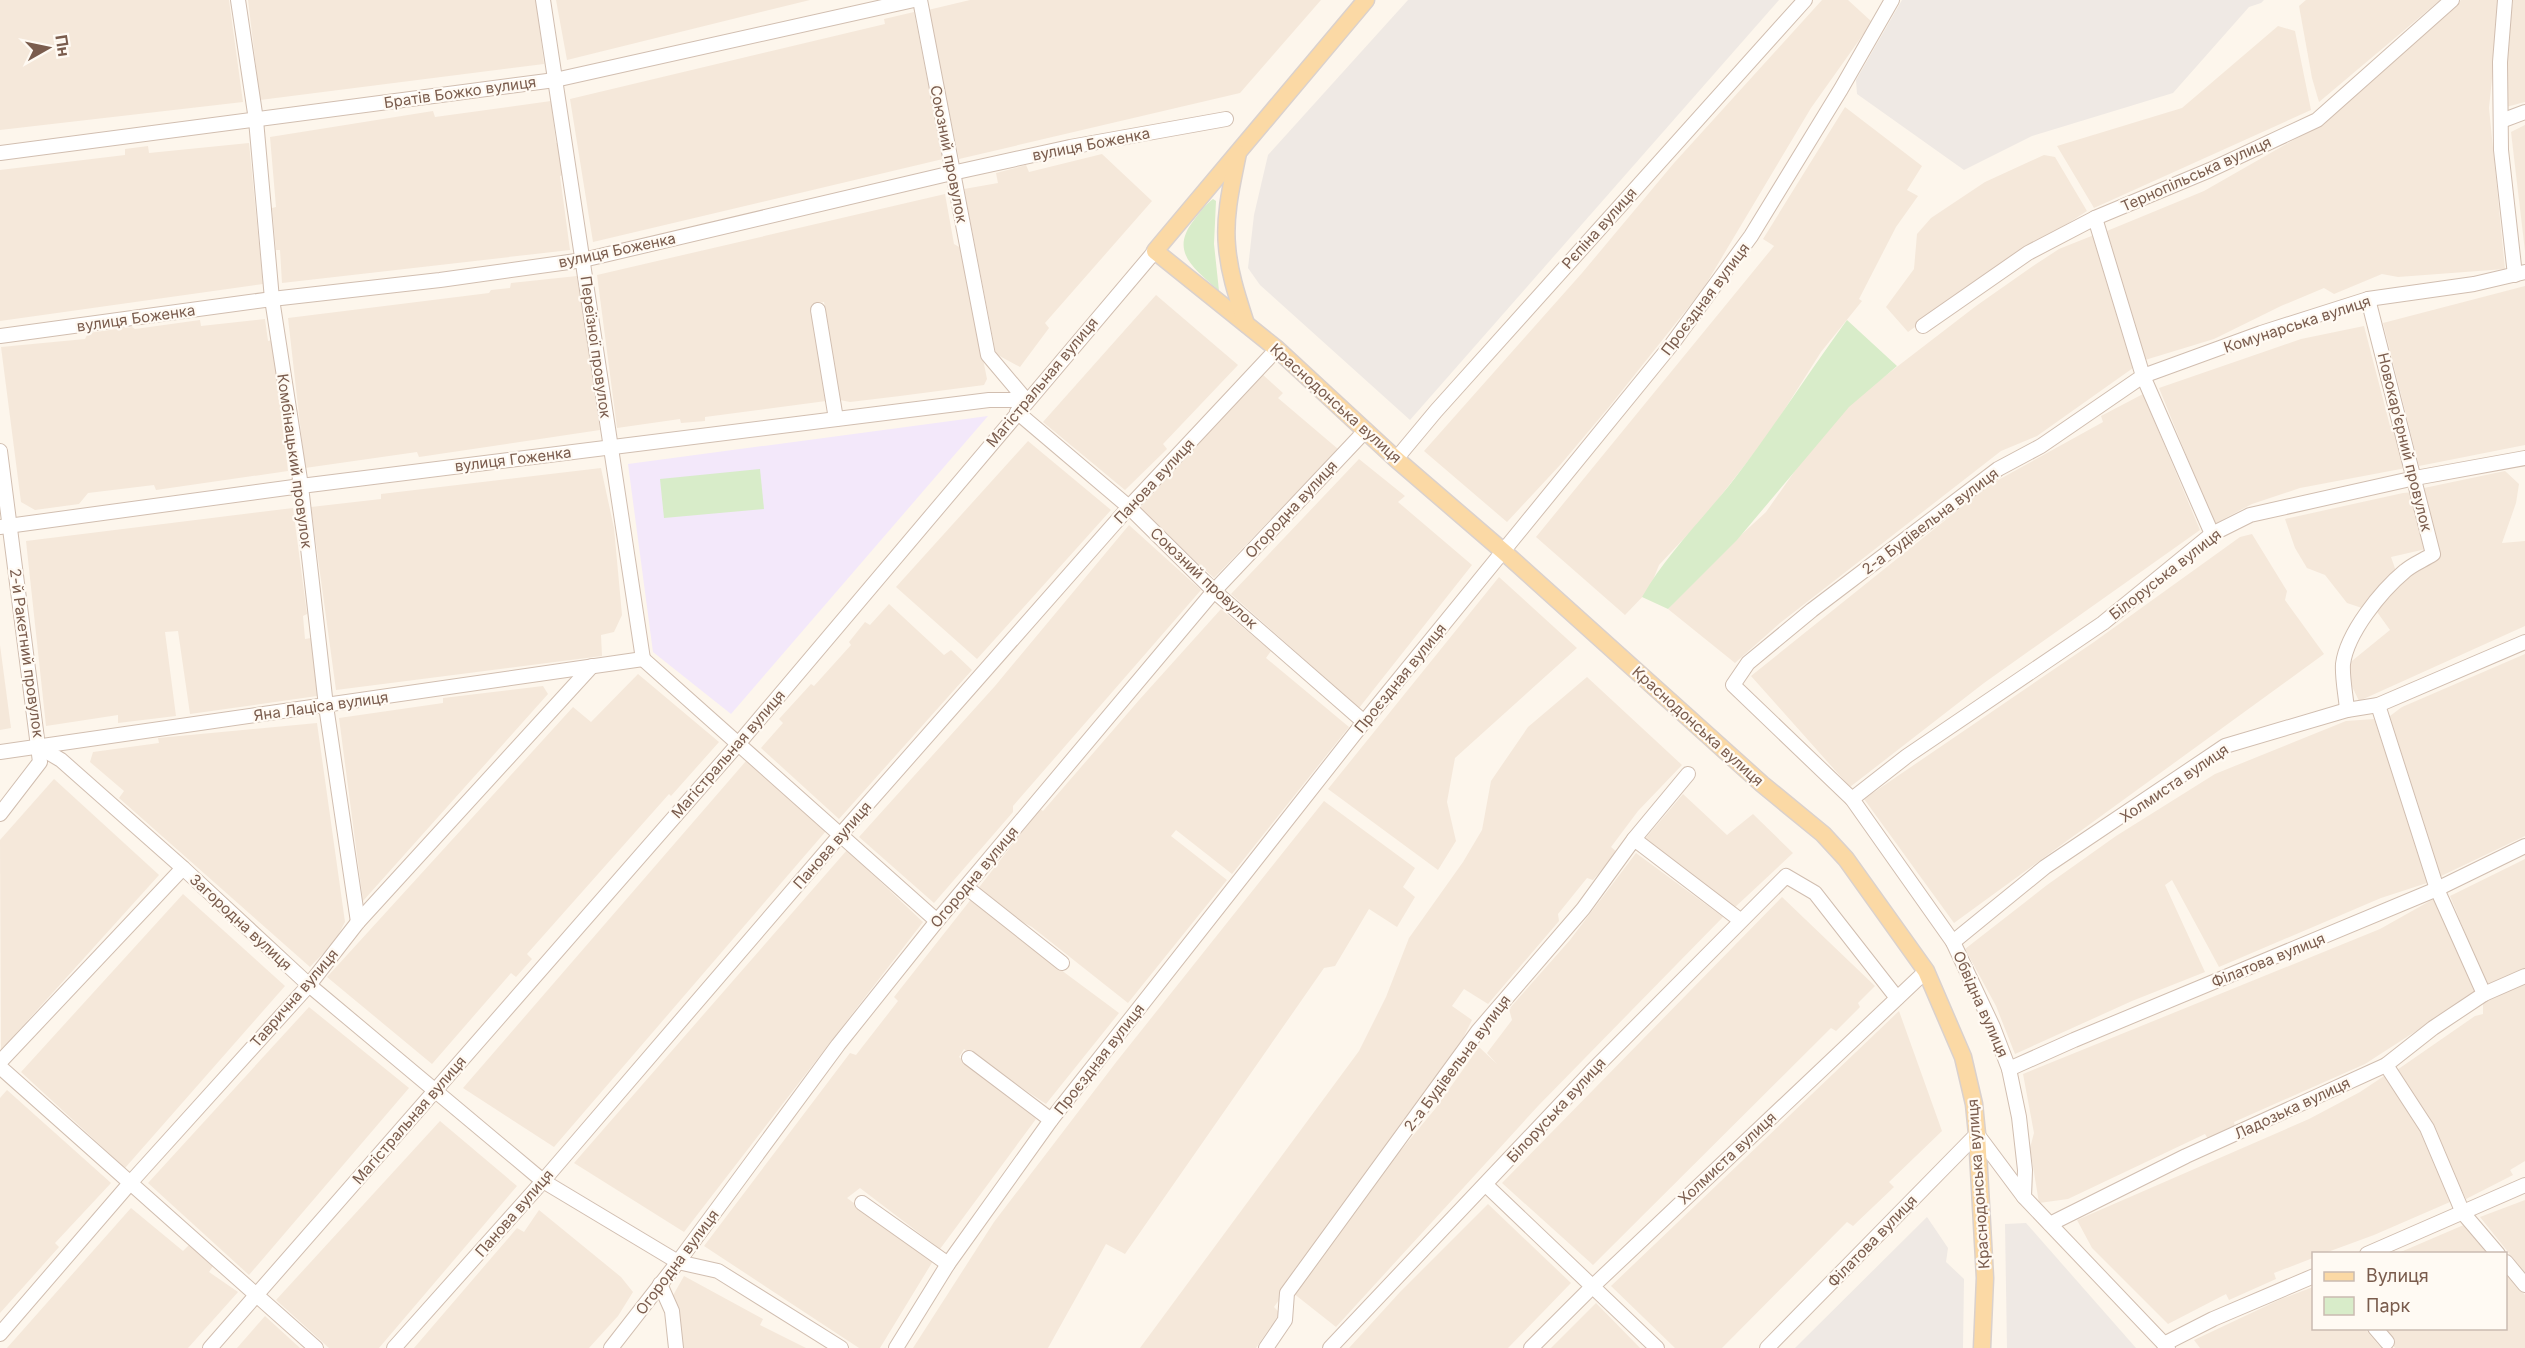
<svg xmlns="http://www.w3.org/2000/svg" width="2525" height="1348" viewBox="0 0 2525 1348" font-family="Inter,sans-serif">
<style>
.residential{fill:#f5e8da}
.industrial{fill:#efe9e4}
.education{fill:#f3e8fa}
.green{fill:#d8ecc9}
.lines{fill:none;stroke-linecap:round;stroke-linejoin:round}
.minor-casing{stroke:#d1beb0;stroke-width:16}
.major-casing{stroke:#dad1cd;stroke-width:19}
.minor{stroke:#fff;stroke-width:14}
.major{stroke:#fbd9a5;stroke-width:16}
.labels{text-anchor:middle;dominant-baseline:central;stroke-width:4.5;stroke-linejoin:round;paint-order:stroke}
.street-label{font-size:15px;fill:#7a5c4d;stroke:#fffaf3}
</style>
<rect width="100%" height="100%" fill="#fdf6ec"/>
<g class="residential">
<polygon points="0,0 229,0 243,102 0,130"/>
<polygon points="248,0 536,0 544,64 260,100"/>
<polygon points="556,0 810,0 567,60"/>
<polygon points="970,0 1321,0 1240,93 959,159 928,10"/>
<polygon points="1822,0 1848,0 1872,22 1811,108 1703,289 1609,407 1561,464 1507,522 1424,451 1582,273 1674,163"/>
<polygon points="2306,0 2440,0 2319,102 2312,78 2299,6"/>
<polygon points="2461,0 2500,0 2489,108 2505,269 2398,277 2382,274 2334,294 2324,288 2281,306 2214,339 2145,360 2102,233 2204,191 2311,130"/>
<polygon points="2513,0 2525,0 2525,102 2506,107 2508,40"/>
<polygon points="914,12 943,159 593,242 570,99 885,24 884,19"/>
<polygon points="2278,26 2295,31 2311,110 2094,208 2057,146 2182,108"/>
<polygon points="551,101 556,143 561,143 565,174 560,176 570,250 282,283 280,250 276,250 272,208 276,207 270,137 433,111 435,117"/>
<polygon points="1845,107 1922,166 1907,190 1918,196 1896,227 1859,299 1862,301 1821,352 1769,434 1705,516 1659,565 1649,590 1625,615 1536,537 1774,246 1763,239"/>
<polygon points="2525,125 2525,251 2511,132"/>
<polygon points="249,143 263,284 0,321 0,170 125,155 125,149 148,146 149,153"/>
<polygon points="1102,154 1152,201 1045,323 1049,328 1020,367 996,354 964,189 998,183 996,173 1026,165 1029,172"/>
<polygon points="2044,155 2055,157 2087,211 1984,278 1908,332 1886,307 1914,269 1917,234 1931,218 1985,182"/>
<polygon points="945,194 954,244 961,248 987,379 984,385 900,396 850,402 840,400 824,302 811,305 826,401 705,417 705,421 681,423 680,419 617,428 597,275"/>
<polygon points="2094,235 2133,368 2037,436 2001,451 1780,623 1735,663 1668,609 1702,571 1766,512 1816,441 1859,396 1976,306 2033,266 2059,249"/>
<polygon points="577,276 600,430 419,457 417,452 305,468 288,318 489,293 491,290 510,288 511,283"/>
<polygon points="2525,286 2525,445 2419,466 2383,323"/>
<polygon points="1156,295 1238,365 1163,444 1167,449 1125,490 1043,422"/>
<polygon points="265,319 268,341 273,340 288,471 156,490 154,485 88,493 79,504 35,510 21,502 1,347 85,339 88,333 132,327 135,329 200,320 201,326"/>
<polygon points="2364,326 2390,426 2396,424 2406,468 2300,488 2252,504 2214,524 2159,388 2301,339"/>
<polygon points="1262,374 1283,393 1278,398 1338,449 1214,578 1139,509"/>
<polygon points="2143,394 2200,530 1984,683 1850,787 1751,676 1989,485 2103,422 2101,416"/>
<polygon points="1028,441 1111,510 977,659 896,587"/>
<polygon points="1359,459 1405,496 1398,502 1472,565 1359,708 1231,594"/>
<polygon points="601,468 614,528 622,615 614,632 601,635 602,656 336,690 311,507 381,499 381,494"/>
<polygon points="2505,471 2519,484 2516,503 2502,543 2525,541 2525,626 2359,701 2350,682 2347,665 2390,630 2375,609 2409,577 2439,555 2424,488"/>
<polygon points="2414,492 2426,549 2391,557 2397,574 2362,608 2347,603 2325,575 2307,568 2295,548 2285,519 2403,493"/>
<polygon points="293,508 307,614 303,616 305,639 311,638 317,696 190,714 178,631 165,632 176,716 118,723 118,715 46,726 26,541"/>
<polygon points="1129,525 1201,590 1013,806 1013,812 934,903 859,837 995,686"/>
<polygon points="2252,534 2287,591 2285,600 2324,654 1954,923 1864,799 2094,642 2240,537"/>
<polygon points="1499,577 1577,648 1455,758 1447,802 1456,841 1438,870 1328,789"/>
<polygon points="889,604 944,655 951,650 972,670 839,819 761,748 783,723 779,719 811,684 814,686 851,645 849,642 865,622 870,625"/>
<polygon points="1221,609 1271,651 1266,658 1349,727 1232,874 1176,830 1171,836 1227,880 1128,1003 1032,927 992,906 977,890 1040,809 1043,811 1140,699"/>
<polygon points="0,645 11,728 0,730"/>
<polygon points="2525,654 2525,836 2437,878 2386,719 2402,707"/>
<polygon points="638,674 719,742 671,796 669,794 527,954 532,959 516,977 511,973 432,1064 327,977 573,707 591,722"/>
<polygon points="1587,677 1682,765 1638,811 1611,847 1617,852 1593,880 1587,878 1558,914 1559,921 1488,1004 1464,989 1452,1006 1472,1020 1458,1048 1274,1307 1280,1313 1256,1348 1140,1348 1359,1051 1386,997 1409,938 1463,862 1482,830 1491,781 1528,727"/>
<polygon points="543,686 548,694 363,901 339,718 443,703 443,698"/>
<polygon points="2374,719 2430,882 2381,898 2219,967 2172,880 2165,885 2205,972 2132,1001 2015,1054 1996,1006 1965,949 2047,885 2116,836 2215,774 2346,721"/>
<polygon points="317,723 345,922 335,941 310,967 119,798 124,791 90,762 93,752 159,743 158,738"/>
<polygon points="746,761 826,831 554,1147 463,1088"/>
<polygon points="54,779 159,875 1,1050 0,840"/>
<polygon points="1683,794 1727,835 1753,814 1793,853 1732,910 1644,840"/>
<polygon points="1324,801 1415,868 1403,887 1415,897 1397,927 1369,909 1335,966 1324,968 1125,1254 1106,1244 1048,1348 913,1348 994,1222 1117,1061"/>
<polygon points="847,850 923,922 684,1232 574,1163"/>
<polygon points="1636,853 1723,917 1538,1106 1336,1327 1293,1293 1392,1161 1435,1109 1479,1047 1497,1064 1487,1053 1512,1020 1509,1009 1570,940"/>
<polygon points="2525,859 2525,969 2487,987 2450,896"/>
<polygon points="183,894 285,986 125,1168 21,1072"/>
<polygon points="1782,897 1875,986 1858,1003 1860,1007 1836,1031 1831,1028 1593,1265 1502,1183"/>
<polygon points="2437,897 2478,991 2365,1064 2234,1122 2235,1126 2208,1139 2205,1134 2068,1199 2039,1203 2030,1148 2034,1133 2023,1074 2380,929"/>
<polygon points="972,898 1022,941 1119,1013 1046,1104 964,1049 959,1057 1036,1119 940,1249 860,1188 847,1198 933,1261 880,1348 859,1348 704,1246 850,1053 856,1055 898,1001 894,997"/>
<polygon points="2525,982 2525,1161 2510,1170 2513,1175 2466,1199 2437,1139 2397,1070 2475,1016 2483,1014 2483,1001"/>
<polygon points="309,1007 409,1088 249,1275 148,1183"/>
<polygon points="1899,1011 1942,1131 1889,1182 1894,1187 1853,1226 1847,1222 1722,1348 1675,1348 1611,1286"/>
<polygon points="2387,1074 2424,1136 2450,1202 2374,1235 2325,1253 2314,1254 2313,1258 2274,1273 2276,1279 2229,1300 2226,1294 2168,1324 2092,1248 2077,1220 2309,1119 2360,1092"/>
<polygon points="7,1090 111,1183 55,1243 59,1247 0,1313 0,1098"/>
<polygon points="440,1121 517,1186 379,1348 329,1348 276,1300"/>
<polygon points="2525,1200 2525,1273 2480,1217"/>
<polygon points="1488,1204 1571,1283 1508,1348 1349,1348 1400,1292"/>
<polygon points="131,1208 183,1251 189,1245 213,1266 209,1272 238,1292 188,1348 7,1348"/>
<polygon points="539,1210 621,1277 633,1292 618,1316 589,1348 414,1348 517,1228 524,1232"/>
<polygon points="2466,1224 2490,1254 2396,1254"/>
<polygon points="2506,1272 2525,1295 2525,1348 2395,1348 2380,1329 2506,1328"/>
<polygon points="684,1276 763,1319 760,1325 806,1348 682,1348 671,1299"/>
<polygon points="2313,1287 2314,1328 2365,1329 2381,1348 2200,1348 2194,1340 2281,1299"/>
<polygon points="1596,1303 1640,1348 1551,1348"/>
<polygon points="265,1316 300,1348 237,1348"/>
</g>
<g class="industrial">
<polygon points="1408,0 1779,0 1410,420 1260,285 1248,268 1254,215 1268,155"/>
<polygon points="1902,0 2264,0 2261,3 2249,7 2173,93 2032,136 1964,170 1857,94 1856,80"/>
<polygon points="1927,1217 1948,1248 1946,1262 1964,1279 1963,1348 1795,1348"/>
<polygon points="2026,1223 2136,1348 2007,1348 2005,1224"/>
</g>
<polygon class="education" points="988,416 731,714 653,652 628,464"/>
<g class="green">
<path d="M 1213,199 L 1216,201 L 1214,244 L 1219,291 C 1196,269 1168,253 1194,220 C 1200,212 1205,205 1213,199 Z"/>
<path d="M 1847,320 L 1897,366 L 1849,407 L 1737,540 L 1668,609 L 1642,597 C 1667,553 1704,518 1735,478 C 1774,427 1809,372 1847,320 Z"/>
<polygon points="760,469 764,509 664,518 660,479"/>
</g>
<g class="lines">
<defs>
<g id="minor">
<polyline points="238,0 256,120 272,299 301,486 326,706 358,922"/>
<polyline points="543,0 643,659"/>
<polyline points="920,0 988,355 1026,400"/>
<polyline points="2505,0 2500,62 2501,150 2515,275"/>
<polyline points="2501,121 2525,112"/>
<polyline points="0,153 555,80 914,0"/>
<polyline points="2095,218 2143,376 2212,534"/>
<polyline points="818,310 836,419"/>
<polyline points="1923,326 2028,253 2095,218 2210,170 2317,120 2452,0"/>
<polyline points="0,336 272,299 440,280 583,260 952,173 1070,147 1226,119"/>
<polyline points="1017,412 1129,507 1214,591 1364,722"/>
<polyline points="0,451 40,762 0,814"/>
<polyline points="1396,459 1436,411 1805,0"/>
<polyline points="0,527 301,486 989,400 1026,400"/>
<polyline points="643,659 937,921"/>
<polyline points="2378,705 2437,889 2484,994"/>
<path d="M 2347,710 C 2346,696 2342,678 2343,664 C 2347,633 2381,591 2405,571 C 2413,564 2424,560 2433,554 L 2368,299"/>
<polyline points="39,747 61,760 183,868 309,985 543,1181 678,1262 718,1271 841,1348"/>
<polyline points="0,752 643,659"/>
<polyline points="1852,799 1907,756 2103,623 2212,534 2250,515 2415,478 2525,458"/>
<polyline points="1634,839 1688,774"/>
<polyline points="966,887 1062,963"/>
<polyline points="1953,942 2045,867 2225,746 2347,710 2378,705 2525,642"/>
<polyline points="969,1058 1051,1120"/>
<polyline points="0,1062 183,868"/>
<polyline points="2386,1065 2427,1128 2463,1213 2498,1254"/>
<polyline points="0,1067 316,1348"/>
<polyline points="2009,1069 2074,1040 2437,889 2525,846"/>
<polyline points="1486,1185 1657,1348"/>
<polyline points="862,1203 948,1264"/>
<polyline points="2050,1224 2186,1156 2386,1065 2433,1028 2484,994 2525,976"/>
<polyline points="2367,1254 2525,1185"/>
<polyline points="2506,1262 2525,1285"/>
<polyline points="660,1284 672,1311 676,1348"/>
<polyline points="2375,1328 2387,1342"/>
<polyline points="0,1334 131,1182 309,985 358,922 592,666"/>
<polyline points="2164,1344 2213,1319 2314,1276"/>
<polyline points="210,1348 739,743 1155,251"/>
<polyline points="394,1348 543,1181 841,834 1129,507 1277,349"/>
<polyline points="611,1348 678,1262 838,1045 937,921 1214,591 1366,430"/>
<polyline points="896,1348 948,1264 1051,1120 1364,722 1672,344 1751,236 1841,89 1892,0"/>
<polyline points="1266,1348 1285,1320 1287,1293 1478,1031 1583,909 1634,839 1740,920"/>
<polyline points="1330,1348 1591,1072 1786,876 1815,893 1897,998"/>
<polyline points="1531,1348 1592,1287 1926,971"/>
<polyline points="1767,1348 1977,1134 2024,1197"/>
<polyline points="2168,1348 2024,1197 2025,1170 2019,1117 2009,1069 1993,1027 1953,942 1852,799 1733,685 1748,663 1812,610 1998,469 2041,446 2143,376 2261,333 2368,299 2474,284 2525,272"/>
</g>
<g id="major">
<polyline points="1366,0 1155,251 1277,349 1396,459 1504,552 1762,784 1823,834 1846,859 1926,971 1963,1057 1974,1104 1977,1134 1985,1278 1982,1348"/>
<path d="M 1238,153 C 1232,183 1224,215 1227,246 C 1229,273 1238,299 1246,324"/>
</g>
</defs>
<use href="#minor" class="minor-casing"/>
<use href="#major" class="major-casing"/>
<use href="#minor" class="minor"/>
<use href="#major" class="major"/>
</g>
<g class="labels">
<g class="street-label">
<text transform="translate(460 92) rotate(-8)">Братів Божко вулиця</text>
<text transform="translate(1091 144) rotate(-11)">вулиця Боженка</text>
<text transform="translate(949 154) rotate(79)">Союзний провулок</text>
<text transform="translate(2196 174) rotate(-24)">Тернопільська вулиця</text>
<text transform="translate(1599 228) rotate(-48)">Рєпіна вулиця</text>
<text transform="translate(617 250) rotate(-12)">вулиця Боженка</text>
<text transform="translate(1705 299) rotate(-53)">Проєздная вулиця</text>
<text transform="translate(136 318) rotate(-8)">вулиця Боженка</text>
<text transform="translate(2297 324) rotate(-18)">Комунарська вулиця</text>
<text transform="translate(596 347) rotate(82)">Переїзної провулок</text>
<text transform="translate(1042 382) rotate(-50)">Магістральная вулиця</text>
<text transform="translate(1336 403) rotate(42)">Краснодонська вулиця</text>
<text transform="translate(2405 442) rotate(76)">Новокар’єрний провулок</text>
<text transform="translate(513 459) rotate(-7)">вулиця Гоженка</text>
<text transform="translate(295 461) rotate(82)">Комбінацький провулок</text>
<text transform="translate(1154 481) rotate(-47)">Панова вулиця</text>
<text transform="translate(1291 509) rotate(-47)">Огородна вулиця</text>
<text transform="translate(1930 521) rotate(-37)">2-а Будівельна вулиця</text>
<text transform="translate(2165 574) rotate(-38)">Білоруська вулиця</text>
<text transform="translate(1204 578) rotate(43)">Союзний провулок</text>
<text transform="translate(27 653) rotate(82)">2-й Ракетний провулок</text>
<text transform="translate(1400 678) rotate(-51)">Проєздная вулиця</text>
<text transform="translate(321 706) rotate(-8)">Яна Лаціса вулиця</text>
<text transform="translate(1698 726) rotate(42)">Краснодонська вулиця</text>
<text transform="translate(728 754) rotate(-49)">Магістральная вулиця</text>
<text transform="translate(2174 783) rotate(-34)">Холмиста вулиця</text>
<text transform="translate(832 845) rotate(-49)">Панова вулиця</text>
<text transform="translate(974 877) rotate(-50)">Огородна вулиця</text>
<text transform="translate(241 922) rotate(43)">Загородна вулиця</text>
<text transform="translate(2268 960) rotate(-22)">Філатова вулиця</text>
<text transform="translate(294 998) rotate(-49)">Таврична вулиця</text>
<text transform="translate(1981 1004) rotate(66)">Обвідна вулиця</text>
<text transform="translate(1099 1059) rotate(-52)">Проєздная вулиця</text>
<text transform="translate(1457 1063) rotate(-53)">2-а Будівельна вулиця</text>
<text transform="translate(2292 1108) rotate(-25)">Ладозька вулиця</text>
<text transform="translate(1556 1110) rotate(-47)">Білоруська вулиця</text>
<text transform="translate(409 1120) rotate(-49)">Магістральная вулиця</text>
<text transform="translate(1727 1158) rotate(-43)">Холмиста вулиця</text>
<text transform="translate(1978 1184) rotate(-94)">Краснодонська вулиця</text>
<text transform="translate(514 1213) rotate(-49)">Панова вулиця</text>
<text transform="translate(1872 1241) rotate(-46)">Філатова вулиця</text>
<text transform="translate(677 1262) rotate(-53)">Огородна вулиця</text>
</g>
</g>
<rect x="2312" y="1252" width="195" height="78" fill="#fffaf3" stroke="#cabbb1" stroke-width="1.5"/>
<rect x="2324" y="1272" width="30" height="9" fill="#fbd9a5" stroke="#cabbb1" stroke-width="1.5"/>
<text x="2366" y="1282" font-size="18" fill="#7a5c4d">Вулиця</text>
<rect x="2324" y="1297" width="30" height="18" fill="#d8ecc9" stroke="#cabbb1" stroke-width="1.5"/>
<text x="2366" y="1312" font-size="18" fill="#7a5c4d">Парк</text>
<g transform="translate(48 48) rotate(81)" stroke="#fffaf3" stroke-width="4.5" paint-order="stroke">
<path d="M0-4.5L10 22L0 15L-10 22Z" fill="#7a5c4d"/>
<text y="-9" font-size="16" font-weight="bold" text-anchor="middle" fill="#7a5c4d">Пн</text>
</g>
</svg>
